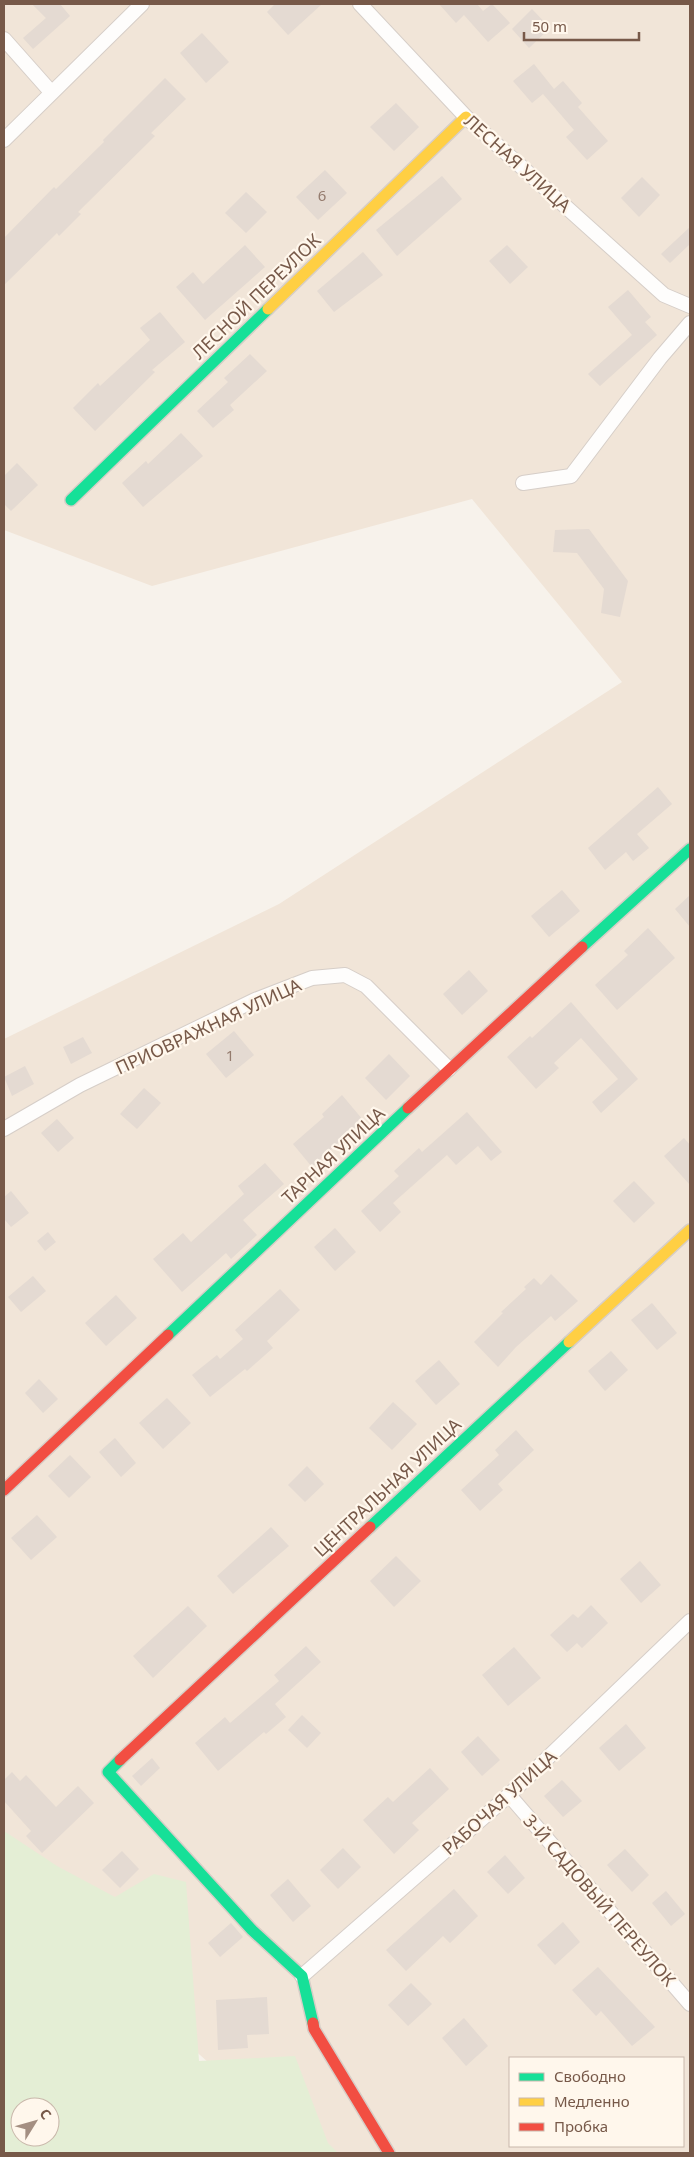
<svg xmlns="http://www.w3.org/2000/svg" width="694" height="2157" viewBox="0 0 694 2157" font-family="'Noto Sans',sans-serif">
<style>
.residential{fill:#f1e5d8;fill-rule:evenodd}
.green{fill:#e4eed5;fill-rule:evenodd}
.building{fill:#e4dad2}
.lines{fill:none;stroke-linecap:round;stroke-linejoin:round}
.street-casing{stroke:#d6cec8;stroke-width:16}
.fast-casing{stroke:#d7cec7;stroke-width:14}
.slow-casing{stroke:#d7cec7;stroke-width:14}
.jam-casing{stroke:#d7cec7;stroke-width:14}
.street{stroke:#fefdfc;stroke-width:14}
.fast{stroke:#16e098;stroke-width:11}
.slow{stroke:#ffcf43;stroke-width:11}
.jam{stroke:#f24e42;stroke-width:11}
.labels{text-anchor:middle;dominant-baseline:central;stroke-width:4.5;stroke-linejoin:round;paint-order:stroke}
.number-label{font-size:15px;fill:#947b6e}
.street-label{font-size:18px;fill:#775949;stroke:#fff7ec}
</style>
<rect width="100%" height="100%" fill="#f7f2eb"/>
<path class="residential" d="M 4,4 L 690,4 L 690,2153 L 311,2153 L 200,2055 L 4,1871 L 4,1039 L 279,904 L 622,682 L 472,499 L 152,586 L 4,530 ZM 510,2058 L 683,2058 L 683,2146 L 510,2146 Z"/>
<path class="green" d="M 4,1831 L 57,1866 L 115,1897 L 154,1874 L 186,1882 L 199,2061 L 295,2056 L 328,2143 L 338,2153 L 4,2153 ZM 20,2107 L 50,2107 L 50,2137 L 20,2137 Z"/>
<g class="building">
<polygon points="32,4 60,4 70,16 33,49 23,38 46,18"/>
<polygon points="275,4 322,4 288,35 267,12"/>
<polygon points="439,4 477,4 483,11 492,4 510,23 488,42 464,15 456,23"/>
<polygon points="532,9 550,28 529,48 512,29"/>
<polygon points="202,33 229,62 206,83 180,53"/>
<polygon points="534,64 554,89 563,81 582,103 578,107 608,141 587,160 566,137 574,130 543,94 532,103 513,81"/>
<polygon points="165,78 186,99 151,133 155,136 78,212 81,214 59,236 57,233 4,285 4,238 54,187 56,189 104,142 103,140"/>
<polygon points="396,103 419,127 394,151 370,127"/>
<polygon points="325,170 347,193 318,220 296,197"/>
<polygon points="442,176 462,199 397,256 376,230"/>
<polygon points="642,177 660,195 639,217 621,198"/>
<polygon points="246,192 267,212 246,233 225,213"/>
<polygon points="690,227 690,244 670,263 661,254"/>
<polygon points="245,245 265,267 205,320 176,287 193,272 203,284"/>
<polygon points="507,245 528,267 510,284 489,261"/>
<polygon points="363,252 383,275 334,312 317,291"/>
<polygon points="628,290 651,317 645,322 657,335 600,386 588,374 632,335 608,307"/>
<polygon points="160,312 185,342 152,370 155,372 95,431 73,408 98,383 100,386 150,340 140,328"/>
<polygon points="250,354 267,371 230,405 234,410 213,428 197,411 228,382 224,378"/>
<polygon points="181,433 203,456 143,507 122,483 146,461 148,464"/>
<polygon points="17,463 38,485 11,511 4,504 4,476"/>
<polygon points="589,529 628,581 620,617 601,613 604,589 577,553 553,552 555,530"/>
<polygon points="658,787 672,804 637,834 649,848 633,861 626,852 605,870 588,848"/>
<polygon points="562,890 580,911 549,937 531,916"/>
<polygon points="690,895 690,927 675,909"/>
<polygon points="648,928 675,958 617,1010 595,985 628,955 624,951"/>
<polygon points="469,970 488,991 462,1015 443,994"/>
<polygon points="571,1002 638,1079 601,1113 592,1102 618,1079 581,1038 554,1063 559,1068 536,1089 507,1057 530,1036 532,1038"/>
<polygon points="234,1031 254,1055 226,1078 206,1054"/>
<polygon points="83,1037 92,1053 71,1064 63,1047"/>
<polygon points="389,1054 410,1076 386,1100 365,1078"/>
<polygon points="25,1066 34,1084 12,1096 4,1077"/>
<polygon points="144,1088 161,1103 137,1129 120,1114"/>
<polygon points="342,1095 363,1120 312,1167 293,1144 324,1117 322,1114"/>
<polygon points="467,1112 502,1152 491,1161 478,1146 456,1165 447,1155 393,1203 401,1212 380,1232 361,1211 399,1176 394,1171 419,1148 422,1152"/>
<polygon points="57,1119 74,1138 58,1152 41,1133"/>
<polygon points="684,1138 690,1145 690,1185 664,1156"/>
<polygon points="265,1163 284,1184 243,1220 257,1235 231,1259 226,1253 182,1292 153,1259 183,1233 191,1242 244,1194 238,1186"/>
<polygon points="634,1181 655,1203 634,1223 613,1201"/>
<polygon points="11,1191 29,1213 11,1227 4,1219 4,1197"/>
<polygon points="335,1228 356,1252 335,1271 314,1247"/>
<polygon points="48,1232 56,1242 45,1251 37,1241"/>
<polygon points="551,1274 578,1301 555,1321 551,1316 516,1347 498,1367 474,1342 503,1313 501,1312 526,1289 524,1287 534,1278 541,1285"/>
<polygon points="33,1276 46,1291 21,1312 8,1297"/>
<polygon points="280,1289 300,1310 267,1341 273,1348 247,1371 245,1369 210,1397 192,1375 217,1355 220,1359 243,1339 235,1330"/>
<polygon points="116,1295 137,1318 106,1346 85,1323"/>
<polygon points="652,1303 677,1333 657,1350 631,1320"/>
<polygon points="611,1351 628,1370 605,1391 588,1371"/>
<polygon points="439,1360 460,1384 436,1405 415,1381"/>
<polygon points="39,1379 58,1399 43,1413 25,1393"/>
<polygon points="167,1398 191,1423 163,1449 139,1423"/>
<polygon points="393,1402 417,1424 392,1450 369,1428"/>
<polygon points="516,1430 534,1450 498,1484 503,1490 480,1511 461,1490 499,1455 495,1450"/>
<polygon points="115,1438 136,1463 121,1477 99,1452"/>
<polygon points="70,1455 91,1477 69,1498 48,1476"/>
<polygon points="307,1466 324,1484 305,1502 288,1485"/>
<polygon points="37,1515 57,1537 31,1560 11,1538"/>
<polygon points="271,1527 289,1546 233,1594 217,1576"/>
<polygon points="396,1556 421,1581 394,1607 370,1581"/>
<polygon points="640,1561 661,1585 641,1603 620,1579"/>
<polygon points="591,1605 608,1623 582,1648 577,1643 567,1652 550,1635 573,1614 578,1618"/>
<polygon points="188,1606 207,1626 153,1678 133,1656"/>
<polygon points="306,1646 321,1662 275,1704 286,1717 266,1734 264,1732 218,1771 195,1743 225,1717 230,1723 279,1681 274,1675"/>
<polygon points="514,1647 541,1678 508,1706 482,1675"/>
<polygon points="302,1715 321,1733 307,1748 288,1730"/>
<polygon points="626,1724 646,1748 619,1771 599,1748"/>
<polygon points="478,1736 500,1760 482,1776 461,1752"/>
<polygon points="152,1758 160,1768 141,1786 132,1776"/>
<polygon points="430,1768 449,1789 412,1823 419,1830 394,1854 363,1820 388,1797 393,1802"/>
<polygon points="12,1772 20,1781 26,1775 56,1807 78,1786 94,1803 42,1853 26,1836 31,1831 4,1801 4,1780"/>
<polygon points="562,1780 582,1801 563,1817 544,1796"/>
<polygon points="343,1848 361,1867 338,1889 320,1870"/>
<polygon points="625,1849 649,1875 632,1892 607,1865"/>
<polygon points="122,1851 139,1869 120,1888 102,1870"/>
<polygon points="505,1855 525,1878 508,1894 487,1872"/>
<polygon points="288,1879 311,1906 293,1922 270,1895"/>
<polygon points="454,1889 478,1916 450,1943 443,1936 406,1971 386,1950"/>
<polygon points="666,1891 685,1914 671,1926 652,1903"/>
<polygon points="563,1922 580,1942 555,1965 537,1945"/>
<polygon points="231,1923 243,1937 220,1957 208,1943"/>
<polygon points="598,1967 655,2027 632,2046 601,2011 596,2016 572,1990"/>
<polygon points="411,1983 432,2004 408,2026 388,2005"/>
<polygon points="267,1997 269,2034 247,2035 248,2048 218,2050 216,2000"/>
<polygon points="464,2018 488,2046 466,2066 442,2038"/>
</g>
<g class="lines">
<defs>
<g id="street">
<polyline points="360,4 466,117 664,295 690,306"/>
<polyline points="4,39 51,92"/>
<polyline points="4,140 142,4"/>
<polyline points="523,483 571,476 660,358 690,323"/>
<polyline points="4,1129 80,1085 255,1000 312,978 345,975 366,986 449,1069"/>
<polyline points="509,1795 690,2004"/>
<polyline points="302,1976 509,1795 690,1621"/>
</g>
<g id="fast">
<polyline points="71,500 268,309"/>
<polyline points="582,947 690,849"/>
<polyline points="168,1335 408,1108"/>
<polyline points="370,1527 569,1342"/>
<polyline points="120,1760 108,1772 252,1930 302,1976 313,2023"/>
</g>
<g id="slow">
<polyline points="268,309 466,117"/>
<polyline points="569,1342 690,1230"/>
</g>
<g id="jam">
<polyline points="408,1108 582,947"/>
<polyline points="4,1490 168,1335"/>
<polyline points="120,1760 370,1527"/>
<polyline points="313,2023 314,2029 389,2153"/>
</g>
</defs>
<use href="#street" class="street-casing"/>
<use href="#fast" class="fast-casing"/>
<use href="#slow" class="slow-casing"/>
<use href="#jam" class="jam-casing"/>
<use href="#street" class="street"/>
<use href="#fast" class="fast"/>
<use href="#slow" class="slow"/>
<use href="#jam" class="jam"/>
</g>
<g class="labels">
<g class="number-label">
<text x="322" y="195">6</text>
<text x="230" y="1055">1</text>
</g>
<g class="street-label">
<text transform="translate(518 163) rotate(42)">ЛЕСНАЯ УЛИЦА</text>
<text transform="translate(256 296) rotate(-44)">ЛЕСНОЙ ПЕРЕУЛОК</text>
<text transform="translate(208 1026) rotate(-25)">ПРИОВРАЖНАЯ УЛИЦА</text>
<text transform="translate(333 1155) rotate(-43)">ТАРНАЯ УЛИЦА</text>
<text transform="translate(387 1487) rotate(-43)">ЦЕНТРАЛЬНАЯ УЛИЦА</text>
<text transform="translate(499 1802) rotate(-42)">РАБОЧАЯ УЛИЦА</text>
<text transform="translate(600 1900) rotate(49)">3-Й САДОВЫЙ ПЕРЕУЛОК</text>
</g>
</g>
<rect width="694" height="2157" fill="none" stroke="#775949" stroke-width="10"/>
<rect x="509" y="2057" width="175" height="90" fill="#fff7ec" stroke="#c9b8ab"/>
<rect x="519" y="2073" width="25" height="8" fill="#16e098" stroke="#c9b8ab"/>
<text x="554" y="2082" font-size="15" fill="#775949">Свободно</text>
<rect x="519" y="2098" width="25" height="8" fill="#ffcf43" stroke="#c9b8ab"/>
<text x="554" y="2107" font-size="15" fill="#775949">Медленно</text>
<rect x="519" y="2123" width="25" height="8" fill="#f24e42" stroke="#c9b8ab"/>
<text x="554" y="2132" font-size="15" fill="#775949">Пробка</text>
<g transform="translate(35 2122) rotate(53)"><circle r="24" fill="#fff7ec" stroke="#c9b8ab"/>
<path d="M0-4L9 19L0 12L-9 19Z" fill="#a48f82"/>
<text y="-8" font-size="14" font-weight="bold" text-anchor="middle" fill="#775949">С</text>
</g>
<path d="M524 32v8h115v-8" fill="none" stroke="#775949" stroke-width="2.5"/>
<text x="532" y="32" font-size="15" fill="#775949" stroke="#fff7ec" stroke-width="4" paint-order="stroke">50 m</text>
</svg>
